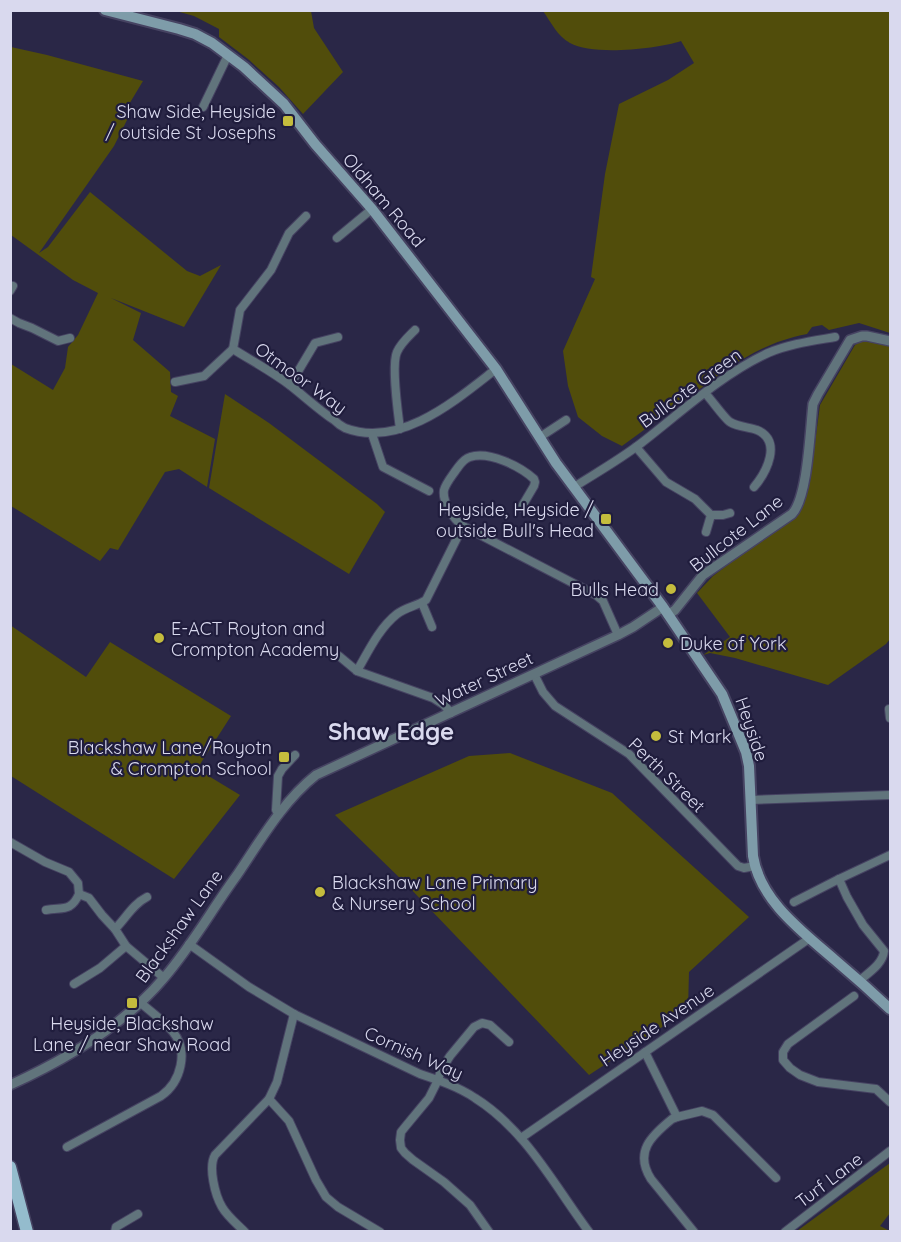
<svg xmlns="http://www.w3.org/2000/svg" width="901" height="1242" viewBox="0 0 901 1242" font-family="Quicksand,sans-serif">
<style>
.green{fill:#514d0b}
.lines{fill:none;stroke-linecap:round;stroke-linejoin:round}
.minor-casing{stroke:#464362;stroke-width:10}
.tertiary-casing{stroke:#464362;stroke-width:12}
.secondary-casing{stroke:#464362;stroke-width:14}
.primary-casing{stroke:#464362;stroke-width:15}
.minor{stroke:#61747c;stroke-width:8}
.tertiary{stroke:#61747c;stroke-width:9}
.secondary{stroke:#7e9ca9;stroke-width:10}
.primary{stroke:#94bccd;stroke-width:12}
.poi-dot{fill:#c4bc3d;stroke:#201d3d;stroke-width:2}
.labels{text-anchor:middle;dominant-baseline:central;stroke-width:4.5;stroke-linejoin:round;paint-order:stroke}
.poi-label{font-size:18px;fill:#d9d9ee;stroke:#201d3d;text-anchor:end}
.street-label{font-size:18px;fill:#d9d9ee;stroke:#201d3d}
.district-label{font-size:24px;font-weight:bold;fill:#d9d9ee;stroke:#201d3d}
</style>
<rect width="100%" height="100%" fill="#2a2747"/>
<g class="green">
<polygon points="176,11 311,11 314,28 343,72 303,114 279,87 248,59 219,37 219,29 194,16"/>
<path d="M 543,11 L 890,11 L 890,333 L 859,323 L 829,330 L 822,325 L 812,327 L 807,334 C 760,343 731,366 693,394 C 669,411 646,429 622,446 L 602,436 L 578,417 L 568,386 L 563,351 L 595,279 L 591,277 L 605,174 L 619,104 L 668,80 L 694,63 L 681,41 C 657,49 592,56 570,43 C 557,36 551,22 543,11 Z"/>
<polygon points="11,47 47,55 143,81 128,106 128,118 114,146 39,253 48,247 90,192 187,271 200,276 221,265 184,327 111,298 141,313 133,340 170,372 171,392 178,396 170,416 215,439 207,487 179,469 165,472 118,550 110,548 100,561 11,506 11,364 53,390 65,368 68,347 78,335 98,293 73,280 11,235"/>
<polygon points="862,341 871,342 890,346 890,639 886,644 828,685 735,658 710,653 703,655 730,637 697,593 713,576 800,510 810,481 820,405 855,345"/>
<polygon points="225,394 269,423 377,504 385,512 349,574 209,488"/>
<polygon points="10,625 86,677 110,642 231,716 197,769 240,795 174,879 11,776"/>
<polygon points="510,753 612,793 749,917 689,972 688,1010 589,1075 406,884 335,815 469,756"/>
<polygon points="890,1163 890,1213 880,1226 890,1231 797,1231"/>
</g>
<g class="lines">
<defs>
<g id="minor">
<polyline points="203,107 228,55"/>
<path d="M 306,216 L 289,233 L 271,270 L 240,310 L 233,349 C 252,361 273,372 291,386 C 305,397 319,410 334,420 C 337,423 341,426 345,428 C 400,449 456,400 496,369"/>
<polyline points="337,238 372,209"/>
<polyline points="10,291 13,286"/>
<polyline points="10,318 19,323 32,328 58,341 70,338"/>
<polyline points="175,382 204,376 233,349"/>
<polyline points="290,385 315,343 338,337"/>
<path d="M 705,393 C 711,399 724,418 730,422 C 738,427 749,427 757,430 C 783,441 766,473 754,487"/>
<path d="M 400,429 C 398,413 391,365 397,352 C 401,343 408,337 415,330"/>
<polyline points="372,434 383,467 429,491"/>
<polyline points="540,437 566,420"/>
<polyline points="636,447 666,482 695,499 711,515 706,532"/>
<path d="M 574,487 C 596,473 619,460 640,444 C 679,414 722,374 768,353 C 789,344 812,341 835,337"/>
<path d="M 521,508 L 534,486 L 535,482 L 534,479 C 520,466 489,451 470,457 C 463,459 460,465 456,470 C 452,476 446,483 444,490 C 442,502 454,520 463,526 L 596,595 L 603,601 L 618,635"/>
<polyline points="711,515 723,515 730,513"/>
<polyline points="422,603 432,627"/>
<path d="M 339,656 L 357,671 C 368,652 379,628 397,614 C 406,607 417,606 426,600 L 463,526"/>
<polyline points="357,671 433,698 444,705 451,713"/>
<polyline points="534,674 543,692 555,706 629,754 738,866 744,868 755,866"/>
<polyline points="889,709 890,718"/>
<polyline points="750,800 890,795"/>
<polyline points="279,814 276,810 278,776 282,769 295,755"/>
<polyline points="10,842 45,862 69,872 78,883 79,894"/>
<path d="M 839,879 L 847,897 L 863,925 L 884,951 C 883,964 868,973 859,981"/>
<polyline points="79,894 89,898 102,915 115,929 126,946 164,978"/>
<polyline points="794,902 839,879 890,855"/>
<path d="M 46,910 C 63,907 71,912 79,894"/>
<path d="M 115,929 C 126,918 133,904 147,897"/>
<path d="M 189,944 L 249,987 L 294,1014 L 420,1074 C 438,1080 459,1087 475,1098 C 526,1130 554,1185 589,1232"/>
<polyline points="74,984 100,968 126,946"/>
<polyline points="854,996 788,1044 783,1052 783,1060 790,1068 800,1075 818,1082 876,1089 890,1102"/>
<polyline points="645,1052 677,1117"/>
<polyline points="269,1099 289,1121 316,1180 326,1197 338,1207 380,1232"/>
<polyline points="521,1138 810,938"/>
<path d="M 67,1147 L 161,1096 C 181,1082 189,1051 173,1032 C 164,1021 151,1012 141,1003"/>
<polyline points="115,1232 116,1227 138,1214"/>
<path d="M 245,1232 C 237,1224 227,1216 222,1207 C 215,1195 208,1167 215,1155 L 269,1099 L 277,1082 L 294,1014"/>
<polyline points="489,1232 470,1205 444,1182 413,1160 405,1153 401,1148 400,1140 401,1132 405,1127 429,1098 438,1080 441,1070 450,1056 474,1027 482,1023 490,1025 509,1042"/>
<path d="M 694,1232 L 651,1179 C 634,1152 651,1136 672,1119 L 677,1117 L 702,1111 L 713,1115 L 776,1178"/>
<polyline points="785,1232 890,1151"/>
</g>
<g id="tertiary">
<path d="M 668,615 L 675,610 L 703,575 L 792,514 C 808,497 810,429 813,404 L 818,394 L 850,340 L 862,336 L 867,336 L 890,341"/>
<path d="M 10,1085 C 65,1060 124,1025 163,979 C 191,947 212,909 237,875 C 260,841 283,801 316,775 L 618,635 L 633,627 L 663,607"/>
</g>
<path id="secondary" d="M 105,10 L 179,29 L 195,34 L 212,43 L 244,67 L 284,104 L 315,144 L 372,209 L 496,369 L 556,463 L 663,607 L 722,694 L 746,752 L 749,766 L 753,856 C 760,901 803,932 835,960 C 854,976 872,992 890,1009"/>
<polyline id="primary" points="10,1167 27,1232"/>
</defs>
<use href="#minor" class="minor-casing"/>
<use href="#tertiary" class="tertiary-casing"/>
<use href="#secondary" class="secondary-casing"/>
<use href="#primary" class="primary-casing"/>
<use href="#minor" class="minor"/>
<use href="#tertiary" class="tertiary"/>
<use href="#secondary" class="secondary"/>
<use href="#primary" class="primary"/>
</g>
<g class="poi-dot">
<rect x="282" y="115" width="12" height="12" rx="3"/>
<rect x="600" y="513" width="12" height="12" rx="3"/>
<circle cx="671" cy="589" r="6"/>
<circle cx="159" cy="638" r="6"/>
<circle cx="668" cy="643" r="6"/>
<circle cx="656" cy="736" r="6"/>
<rect x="278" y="751" width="12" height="12" rx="3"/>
<circle cx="320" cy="892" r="6"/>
<rect x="126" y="997" width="12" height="12" rx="3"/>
</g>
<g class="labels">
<g class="poi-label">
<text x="276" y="111">Shaw Side, Heyside<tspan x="276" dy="21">/ outside St Josephs</tspan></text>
<text x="594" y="509">Heyside, Heyside /<tspan x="594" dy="21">outside Bull's Head</tspan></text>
<text x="659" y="589">Bulls Head</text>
<text x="171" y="628" text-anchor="start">E-ACT Royton and<tspan x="171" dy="21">Crompton Academy</tspan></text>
<text x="680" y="643" text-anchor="start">Duke of York</text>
<text x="668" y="736" text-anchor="start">St Mark</text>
<text x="272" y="747">Blackshaw Lane/Royotn<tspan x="272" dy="21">&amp; Crompton School</tspan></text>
<text x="332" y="882" text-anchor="start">Blackshaw Lane Primary<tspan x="332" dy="21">&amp; Nursery School</tspan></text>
<text x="132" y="1023" text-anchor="middle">Heyside, Blackshaw<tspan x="132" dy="21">Lane / near Shaw Road</tspan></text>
</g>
<g class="street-label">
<text transform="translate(384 200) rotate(50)">Oldham Road</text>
<text transform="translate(301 378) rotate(36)">Otmoor Way</text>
<text transform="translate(690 388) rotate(-36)">Bullcote Green</text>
<text transform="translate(736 533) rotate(-38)">Bullcote Lane</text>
<text transform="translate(484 679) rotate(-25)">Water Street</text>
<text transform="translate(752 729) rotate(71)">Heyside</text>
<text transform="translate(667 775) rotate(44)">Perth Street</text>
<text transform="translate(179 926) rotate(-54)">Blackshaw Lane</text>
<text transform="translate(657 1025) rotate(-34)">Heyside Avenue</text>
<text transform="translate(414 1053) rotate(24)">Cornish Way</text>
<text transform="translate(829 1180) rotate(-37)">Turf Lane</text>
</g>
<g class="district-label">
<text x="391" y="731">Shaw Edge</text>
</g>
</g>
<rect width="901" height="1242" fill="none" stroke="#d9d9ee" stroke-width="24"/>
</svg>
